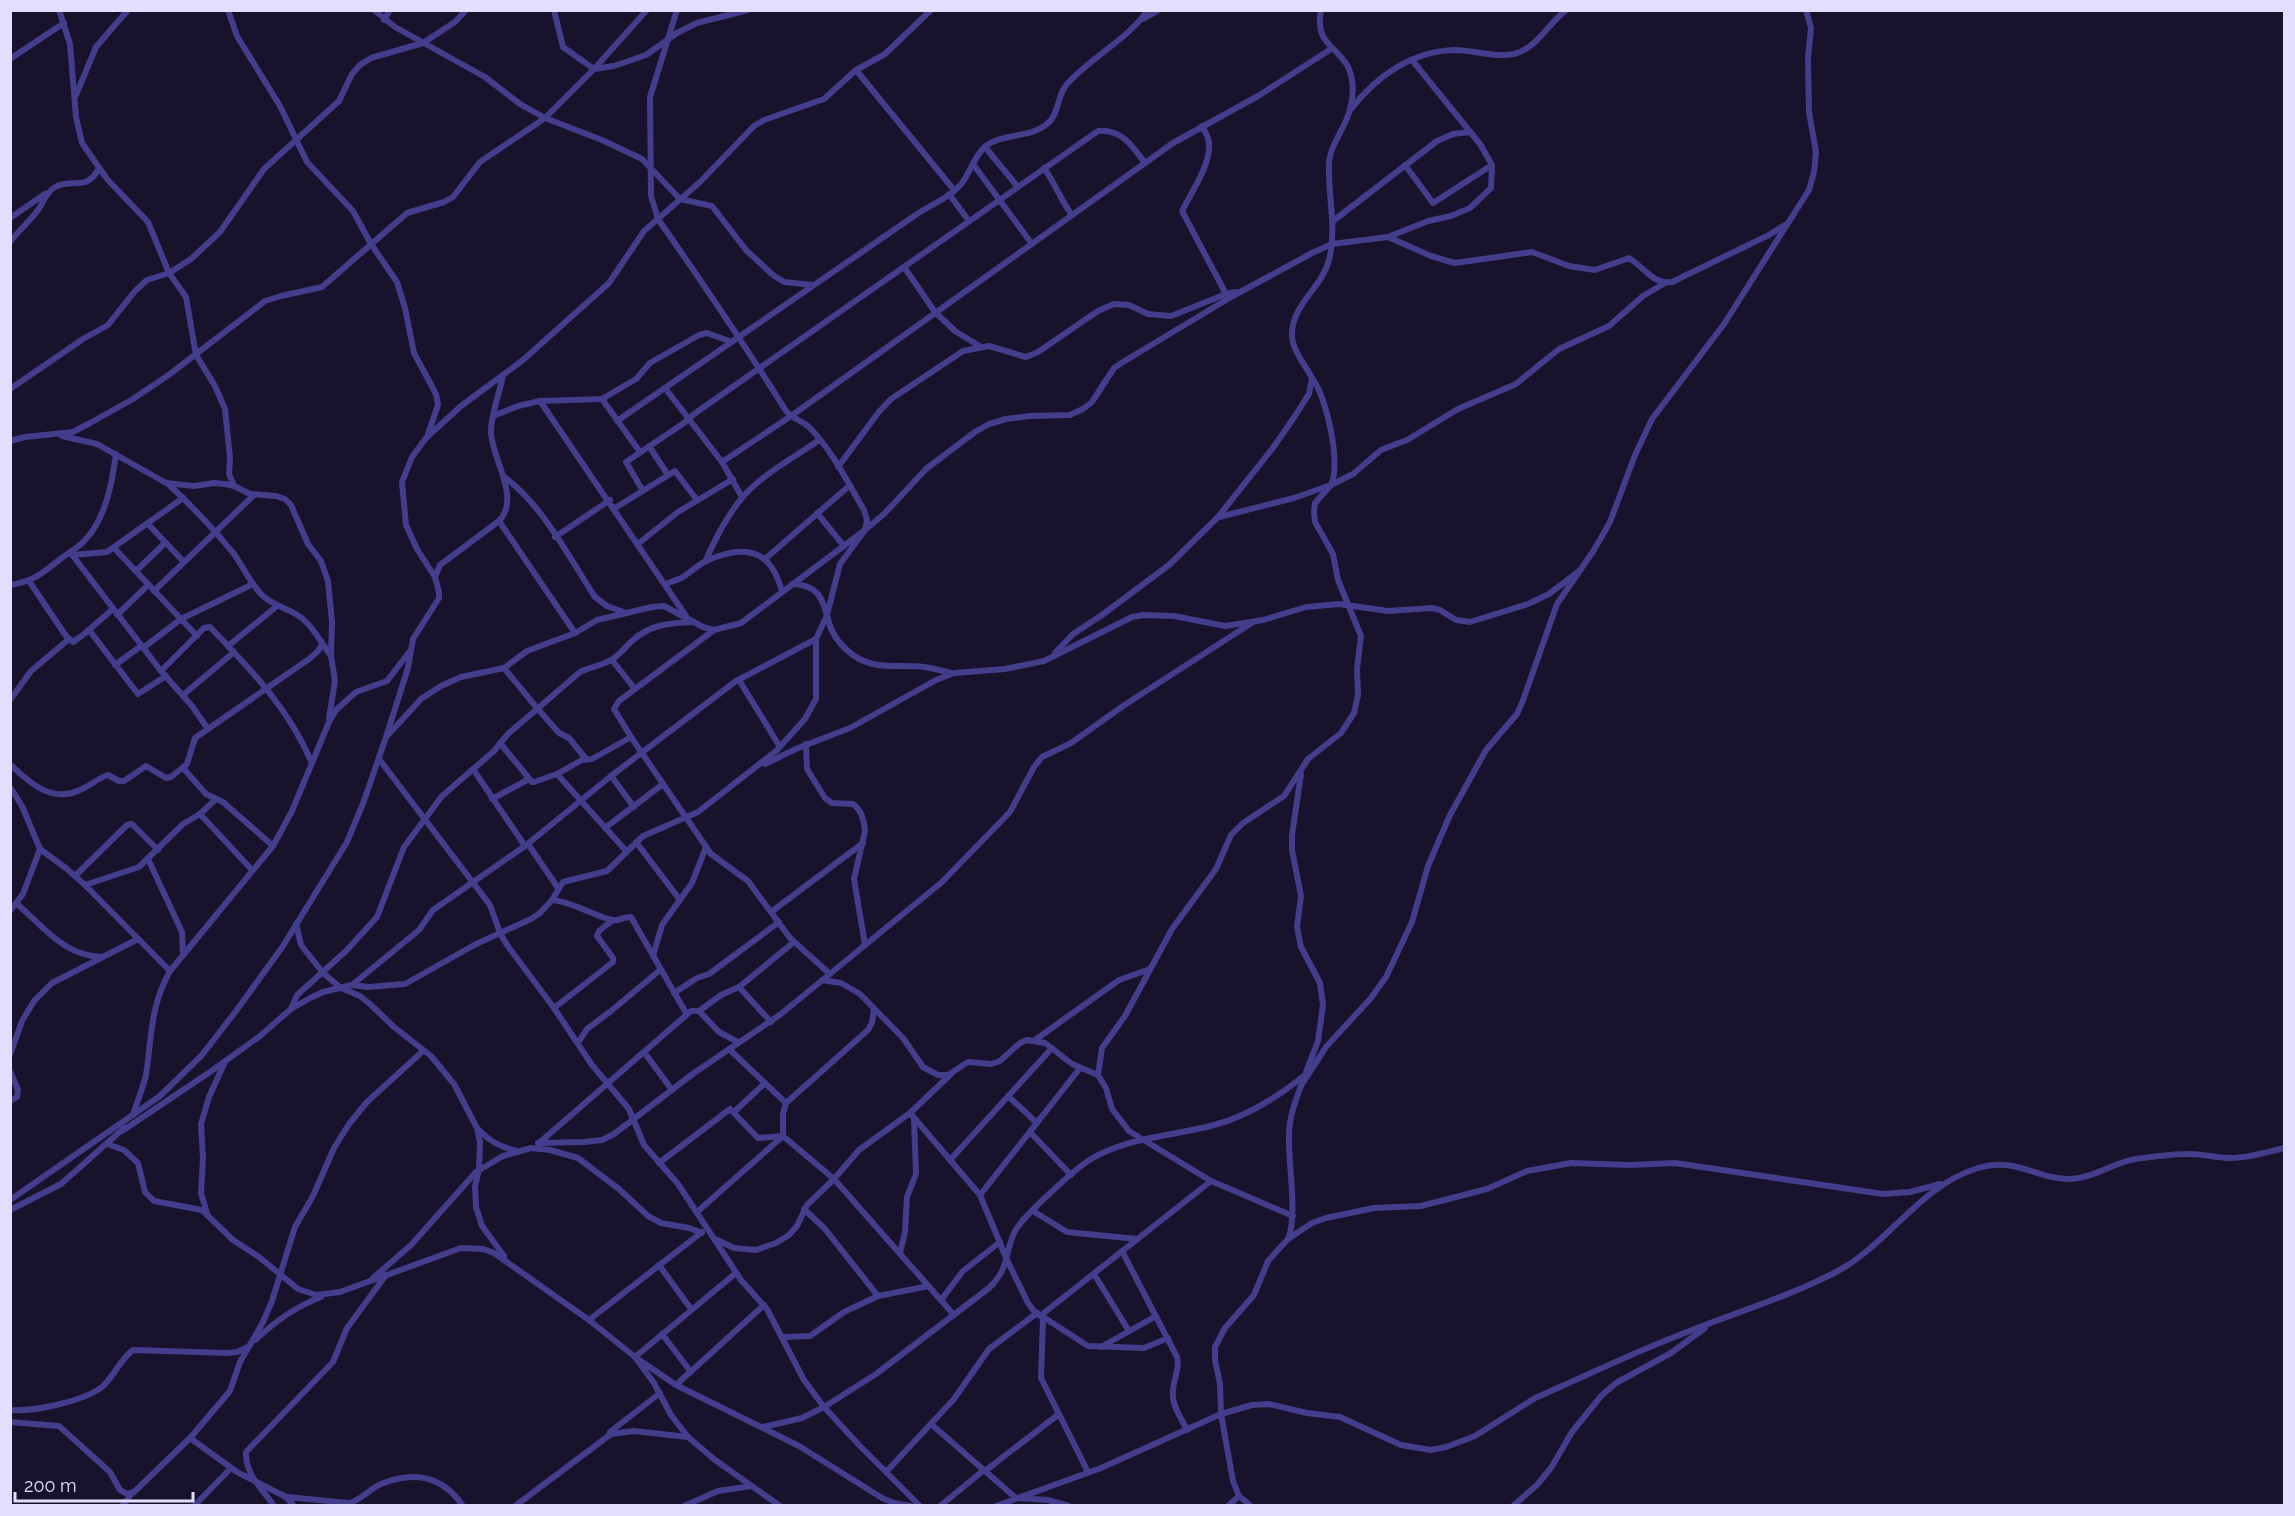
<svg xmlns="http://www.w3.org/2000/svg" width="2295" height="1516" viewBox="0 0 2295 1516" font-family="Raleway,sans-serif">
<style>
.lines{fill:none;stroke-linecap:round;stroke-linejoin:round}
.street{stroke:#433d8c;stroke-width:6}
</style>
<rect width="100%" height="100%" fill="#18122d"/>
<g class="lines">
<g class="street">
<polyline points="59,10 70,44 76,117 82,143 107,179 148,222 169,273 186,297 196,355 215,386 225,409 230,458 229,474 234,486"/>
<polyline points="228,10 237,36 280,106 307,162 353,211 371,244 397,282 405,308 414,353 436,394 438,405 428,434"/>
<polyline points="374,10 395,27 485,77 520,104 545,118 602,140 642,159 680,199 712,206 746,250 773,275 784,282 813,285"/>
<polyline points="554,10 563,47 594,69 614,66 646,55 677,33 697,23 748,10"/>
<polyline points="1143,19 1159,10"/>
<polyline points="384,20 390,10"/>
<polyline points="10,59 64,23"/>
<polyline points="856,70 954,190"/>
<polyline points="76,95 96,47 128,10"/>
<path d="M 1351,109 C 1376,77 1411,51 1455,50 C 1475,50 1493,58 1514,54 C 1536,49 1549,23 1566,10"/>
<path d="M 1202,126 C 1205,132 1209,137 1209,144 C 1211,164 1191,193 1182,211 L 1226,294"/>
<polyline points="985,147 1018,187"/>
<polyline points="973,164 1032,244"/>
<polyline points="1405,165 1433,203 1492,165"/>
<path d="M 1044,168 C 1055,183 1061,201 1072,215"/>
<polyline points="949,194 969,221"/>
<polyline points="10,218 45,194"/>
<polyline points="1333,221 1437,141 1453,134 1470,132"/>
<path d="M 1388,237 L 1431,256 L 1455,263 L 1532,252 L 1569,266 L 1595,270 L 1629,258 C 1643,266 1653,285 1672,282 L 1769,235 L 1785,225"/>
<path d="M 10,242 C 19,230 30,221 38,210 C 44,202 46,192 55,187 C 73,177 86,193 99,168"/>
<polyline points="904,267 935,312 955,331 981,347"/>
<path d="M 1312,378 C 1327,397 1341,463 1331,485 L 1353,474 L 1381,450 L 1407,440 L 1458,409 L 1516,384 L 1559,349 L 1609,326 L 1643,296 L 1665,283"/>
<polyline points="665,388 722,462 742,497"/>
<polyline points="10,389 83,339 108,325 135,291 147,280 169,273 191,259 220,232 264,169 339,101 352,74 360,65 371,58 423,43 455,22 466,10"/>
<polyline points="602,399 640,452"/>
<polyline points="540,401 688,619"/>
<polyline points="493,416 518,406 540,401 602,399 636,379 650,363 699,335 707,333 732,342"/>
<path d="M 617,421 L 917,214 C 931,205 951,197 962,183 C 971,171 975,154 987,145 C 1005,133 1030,138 1047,124 C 1059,115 1057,95 1067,84 C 1092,56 1126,41 1148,10"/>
<polyline points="62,436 97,444 166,483 194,486 214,483 225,484 234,486 250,494 276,496 285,499 291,505 308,544 321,561 328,581 332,622 331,656 335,681 329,718"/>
<polyline points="10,441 25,437 73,432 90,423 133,399 170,374 265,301 281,296 322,287 407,213 444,202 453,197 480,162 545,118 594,69 647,10"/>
<polyline points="649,446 668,475"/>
<polyline points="722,462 791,416 1173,143 1258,96 1331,49"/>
<polyline points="838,467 878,413 891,399 963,351 989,346 1026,357 1038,352 1098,311 1114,304 1129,305 1148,314 1171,316 1226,294 1236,292"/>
<path d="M 503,476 C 543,505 568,556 595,597 L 607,606 L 626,613"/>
<path d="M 167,483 C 191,505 213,528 234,554 C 244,568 250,583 263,596 C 275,607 290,608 303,619 C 314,628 322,644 331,656"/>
<path d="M 643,491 L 626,462 L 684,423 L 694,414 L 1098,131 C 1122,129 1132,146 1145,163"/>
<polyline points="615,508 675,471 697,500"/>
<polyline points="817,513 844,546"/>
<polyline points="1219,517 1294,498 1331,485"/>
<polyline points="499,521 575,633"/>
<polyline points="148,524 183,561"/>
<polyline points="555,537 610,500"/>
<polyline points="639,543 678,512 733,479"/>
<polyline points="114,548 197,636"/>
<polyline points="70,552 161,671 192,706 208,729"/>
<polyline points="72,555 107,552 183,498"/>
<polyline points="765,559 849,486"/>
<path d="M 705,562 C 715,539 726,517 742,498 C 762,474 794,458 819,440"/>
<polyline points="136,571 165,543"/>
<path d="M 435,577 L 440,565 L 499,521 C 522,498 490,455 491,431 C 491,413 500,393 503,375"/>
<polyline points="29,581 66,636 73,642 83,635 113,609"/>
<path d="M 665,584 C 671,582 678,580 683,577 C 691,572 698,565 706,561 C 744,544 771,548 782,592"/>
<path d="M 792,584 C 820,585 823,600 829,623 C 833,636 842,647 853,655 C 875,671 899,664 924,667 C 933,668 942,671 951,673"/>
<path d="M 10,585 C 36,581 43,572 63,557 C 70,552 79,547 85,540 C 106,518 112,483 116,454"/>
<polyline points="154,591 254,495"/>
<polyline points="117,615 148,585"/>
<polyline points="89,630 138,694 166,676"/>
<polyline points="714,630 619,701 614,709 631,737 711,854 748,881 790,938 830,974"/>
<polyline points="228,646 277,606"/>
<polyline points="143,648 181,619 253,584"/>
<path d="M 1055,653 L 1073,634 L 1102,615 L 1169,565 L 1218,517 L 1272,449 L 1293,419 L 1309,394 L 1312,378 C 1305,364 1291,349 1292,333 C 1293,303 1322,288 1329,260 C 1337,229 1328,196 1329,165 C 1329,145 1346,128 1350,109 C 1354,96 1354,77 1347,65 C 1333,43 1315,43 1321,10"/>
<polyline points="612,660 635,689"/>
<polyline points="115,665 141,646"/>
<polyline points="504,668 537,708 559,733 569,738 586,759"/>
<path d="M 161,671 L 204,628 L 210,627 C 251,670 288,707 312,763"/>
<polyline points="739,680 780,747"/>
<polyline points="183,695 234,652"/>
<polyline points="10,700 31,671 69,639"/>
<polyline points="388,735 421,699 441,686 461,677 504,668 527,651 575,633 597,620 652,607 664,606 703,627 714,630 741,623 865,530 885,513 926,469 975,432 989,424 1006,419 1030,416 1070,415 1083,409 1092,402 1114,368 1123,362 1231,297 1312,253 1332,244 1388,237 1428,221 1451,216 1470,208 1491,188 1492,165 1480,144 1412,60"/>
<polyline points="500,743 532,782 534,782 557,774 582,760 592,759 631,737"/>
<path d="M 806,744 L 807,769 L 825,798 L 832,803 L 853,804 C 862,810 864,821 865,831 L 854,879 L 865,945"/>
<polyline points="379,759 490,905 500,933 507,945 554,1008 592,1065 629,1109 644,1145 678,1184 741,1280 767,1309 804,1380 824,1407 859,1445 920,1506"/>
<path d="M 10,764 C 30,784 53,804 82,789 C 91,785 98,778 108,775 L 119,781 L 124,781 L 146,766 L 166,778 L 171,777 L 187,764 L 195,738 L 309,659 L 318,651 L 322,644"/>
<polyline points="765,764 798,748 850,728 936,680 954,673 1005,669 1044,661 1132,617 1143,615 1174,616 1225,626 1263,620 1306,607 1339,604 1388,611 1432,608 1440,610 1456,620 1470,622 1528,604 1549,594 1578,572"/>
<polyline points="183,768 206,794 223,802 273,846"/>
<polyline points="473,769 525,846"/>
<polyline points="557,774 627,852"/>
<polyline points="1301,774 1292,835 1292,850 1301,896 1297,927 1301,947 1320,983 1323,1005 1318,1041 1306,1072"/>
<polyline points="611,776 634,807"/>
<polyline points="10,787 22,806 40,849 67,869 85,885 170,971"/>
<polyline points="492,799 529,779"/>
<polyline points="200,814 252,870"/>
<polyline points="605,828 663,784"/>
<polyline points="636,842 680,900"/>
<polyline points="528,844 558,888"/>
<polyline points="148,859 182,932 183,955"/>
<polyline points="75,876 127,825 132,824 158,850"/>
<polyline points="85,885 139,867 183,824 200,814 216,799"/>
<path d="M 552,900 C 574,902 591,915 612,920 C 619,922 624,916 631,917 L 686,1013"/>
<path d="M 17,904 C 45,928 64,956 103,957"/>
<polyline points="10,911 23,894 40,849"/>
<polyline points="771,912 863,843"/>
<polyline points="296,924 301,945 323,973 341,988 360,996 371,1005 394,1027 431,1056 454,1084 477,1128 480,1142 479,1170 475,1186 476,1207 482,1226 504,1256"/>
<polyline points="653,956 662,925 692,883 706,847"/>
<polyline points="822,980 841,983 860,994 903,1038 923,1067 938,1075 948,1075 968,1062 991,1064 1000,1061 1020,1043 1027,1040 1045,1043 1072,1064 1098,1075 1106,1088 1112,1109 1129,1131 1211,1181 1293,1216"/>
<polyline points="352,985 419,930 433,910 525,846 611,776 736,681 816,639"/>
<polyline points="739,987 771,1022"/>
<polyline points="674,993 697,978 709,974 779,922"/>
<polyline points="554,1008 613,962 613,958 597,936 599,931 613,920"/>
<path d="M 291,1009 L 297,995 L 346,951 L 377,917 L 404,847 L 442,796 L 494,751 L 508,734 L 580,672 C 590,667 601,666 611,660 C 619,656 625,647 632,641 C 650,624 670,623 694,622"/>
<polyline points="699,1011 721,995 739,987 794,942"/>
<polyline points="1035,1040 1119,980 1150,969"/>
<polyline points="578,1043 587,1029 611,1011 660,970"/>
<polyline points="729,1049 786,1103"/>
<polyline points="644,1052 672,1090"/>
<polyline points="10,1055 22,1021 34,1001 52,983 138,939"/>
<polyline points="10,1071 18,1090 17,1097 10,1101"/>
<polyline points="1098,1075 1102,1048 1125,1016 1172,929 1216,869 1231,835 1243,823 1284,796 1308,759 1341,733 1354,713 1358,695 1357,669 1361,636 1338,580 1333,554 1315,522 1314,512 1315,503 1331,485"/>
<polyline points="1302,1084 1326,1047 1371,998 1386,977 1412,922 1428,866 1450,815 1486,750 1517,714 1522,703 1557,604 1594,550 1610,522 1635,455 1652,419 1724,324 1809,190 1814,172 1816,152 1809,112 1808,58 1811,28 1806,10"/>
<polyline points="1008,1096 1037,1123"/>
<polyline points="734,1112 765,1083"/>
<polyline points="910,1113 980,1195 1007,1260 1028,1303 1034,1311 1088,1346 1144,1348 1168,1338"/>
<path d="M 133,1115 C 137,1102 143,1088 146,1075 C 152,1035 150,1007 170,971 L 273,846 L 292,811 L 329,722 L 336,710 L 356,692 L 387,681 L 410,651"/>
<path d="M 477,1128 C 489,1141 500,1147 517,1151"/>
<path d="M 122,1131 L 210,1072 L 260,1036 L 291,1009 L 310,998 L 323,992 L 352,985 L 368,987 L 405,984 L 476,944 L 531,919 L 540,913 L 552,900 L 563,882 L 607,871 L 643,836 L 698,812 L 776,751 L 805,719 L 816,699 L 816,639 L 827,615 L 840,564 L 865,530 L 867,520 L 864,510 C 848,483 832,450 809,427 C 802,421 792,418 786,411 C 745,345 702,282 658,219 L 651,196 L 650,97 L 677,10"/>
<polyline points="1030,1132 1071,1175"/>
<polyline points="538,1143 584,1142 602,1140 614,1134 694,1073 781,1014 942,882 1010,812 1034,767 1042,757 1071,743 1123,706 1253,622"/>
<polyline points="539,1143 691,1011 699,1011 719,1032 738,1042"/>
<polyline points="107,1144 124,1150 138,1163 145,1192 154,1201 202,1210 233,1240 259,1257 298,1289 316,1295 340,1292 461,1248 483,1249 494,1253 589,1320 635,1357 676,1385 799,1446 882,1498 894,1503 911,1506"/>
<polyline points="950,1160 1052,1048"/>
<polyline points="659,1163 730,1109 758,1138 783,1136 834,1179 954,1315"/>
<polyline points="980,1195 1080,1068"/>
<polyline points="10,1200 160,1096 202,1055 236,1011 283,946 347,842 364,801 386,737 408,668 413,639 439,598 439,592 435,577 417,549 406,525 402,482 412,457 426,438 461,406 523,360 609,283 644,231 700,182 754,126 764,120 824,99 856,70 885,54 931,10"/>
<polyline points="804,1209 825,1229 878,1296"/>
<polyline points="10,1210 61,1184 124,1128"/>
<polyline points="1033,1211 1067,1232 1137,1239"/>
<polyline points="697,1212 783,1136 783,1114 786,1103 868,1030 872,1023 874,1009"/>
<polyline points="207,1213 201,1193 203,1159 201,1124 209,1097 224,1064"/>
<polyline points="715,1239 734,1248 756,1250 776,1243 789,1235 797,1226 807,1205 834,1179 859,1150 910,1113 951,1074"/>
<path d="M 1288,1239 C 1298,1216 1288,1163 1289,1136 C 1289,1116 1296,1099 1303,1081"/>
<path d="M 1122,1251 L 1177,1357 C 1180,1370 1174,1377 1173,1390 C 1171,1404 1181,1418 1187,1430"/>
<polyline points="900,1253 905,1232 907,1197 916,1174 914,1118"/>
<polyline points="659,1265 691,1309"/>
<polyline points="736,1273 635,1357 654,1383 671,1415 688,1437 715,1460 780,1506"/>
<polyline points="1094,1274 1129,1331"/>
<polyline points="373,1278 411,1245 476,1172 503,1156 531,1148 550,1150 578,1158 619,1189 648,1216 661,1223 689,1228 702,1233"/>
<polyline points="941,1300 963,1271 1000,1242"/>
<polyline points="1040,1316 1211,1181"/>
<polyline points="1043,1318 1041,1378 1088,1472"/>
<polyline points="589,1320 702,1232"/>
<polyline points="662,1334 691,1372"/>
<polyline points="783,1337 810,1336 844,1312 878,1296 929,1286"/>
<path d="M 255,1340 C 276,1321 295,1307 321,1297"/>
<polyline points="1101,1347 1156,1316"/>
<polyline points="676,1385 764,1305"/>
<path d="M 10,1410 C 34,1412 84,1401 102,1387 C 114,1377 120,1359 133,1350 L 227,1353 L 237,1352 L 248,1347"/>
<polyline points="10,1422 59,1426 110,1472 120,1490 127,1494 134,1492 190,1438 237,1472 286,1497 294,1506"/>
<polyline points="931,1424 1016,1498 1048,1500 1069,1506"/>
<path d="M 763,1427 L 802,1418 L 824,1407 L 876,1374 L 989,1288 C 1010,1268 1004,1254 1015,1231 C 1023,1216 1076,1168 1091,1159 C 1127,1137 1174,1136 1214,1125 C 1248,1116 1278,1097 1305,1075"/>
<polyline points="610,1432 660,1393"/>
<polyline points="190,1438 230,1391 240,1362 263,1322 272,1301 295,1227 313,1196 334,1148 349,1124 367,1102 423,1051"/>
<polyline points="985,1471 1059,1414"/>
<polyline points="886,1472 954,1399 989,1349 1037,1313"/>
<path d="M 287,1497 L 349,1503 C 362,1500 369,1489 381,1484 C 414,1471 442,1475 463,1506"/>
<polyline points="122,1506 133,1492"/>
<polyline points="194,1506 231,1468"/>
<path d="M 274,1506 C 262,1488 245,1475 246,1452 L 333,1362 L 347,1328 L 386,1275"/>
<polyline points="515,1506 611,1434 634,1431 688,1437"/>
<polyline points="684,1506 718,1491 751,1486"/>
<polyline points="940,1506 984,1470"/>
<path d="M 996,1506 L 1101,1468 L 1221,1414 L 1252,1405 L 1269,1404 L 1307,1413 L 1340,1417 L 1401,1445 L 1431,1450 L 1446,1447 L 1475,1436 L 1535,1398 C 1581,1378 1626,1356 1672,1338 C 1727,1315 1784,1299 1836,1272 C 1889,1244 1919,1186 1978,1168 C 2015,1156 2038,1180 2071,1179 C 2094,1178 2114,1162 2136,1159 C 2152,1157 2170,1154 2186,1154 C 2201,1153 2216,1158 2231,1158 C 2249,1158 2267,1152 2284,1148"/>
<polyline points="1228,1506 1239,1496"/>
<polyline points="1251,1506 1239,1496 1233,1481 1221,1414 1220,1384 1215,1360 1215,1347 1225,1328 1254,1295 1268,1261 1288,1239 1312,1223 1326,1218 1374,1208 1421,1206 1487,1189 1527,1171 1571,1163 1630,1165 1675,1163 1883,1194 1910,1192 1940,1184"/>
<polyline points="1513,1506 1537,1485 1551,1468 1572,1432 1601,1396 1616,1383 1671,1353 1705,1328"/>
</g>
</g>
<rect width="2295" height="1516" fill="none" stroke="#e3deff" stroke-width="24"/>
<path d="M15 1492v9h178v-9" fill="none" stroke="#e3deff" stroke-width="3"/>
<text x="24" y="1492" font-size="18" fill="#e3deff" stroke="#18122d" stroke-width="4.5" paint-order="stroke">200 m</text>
</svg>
